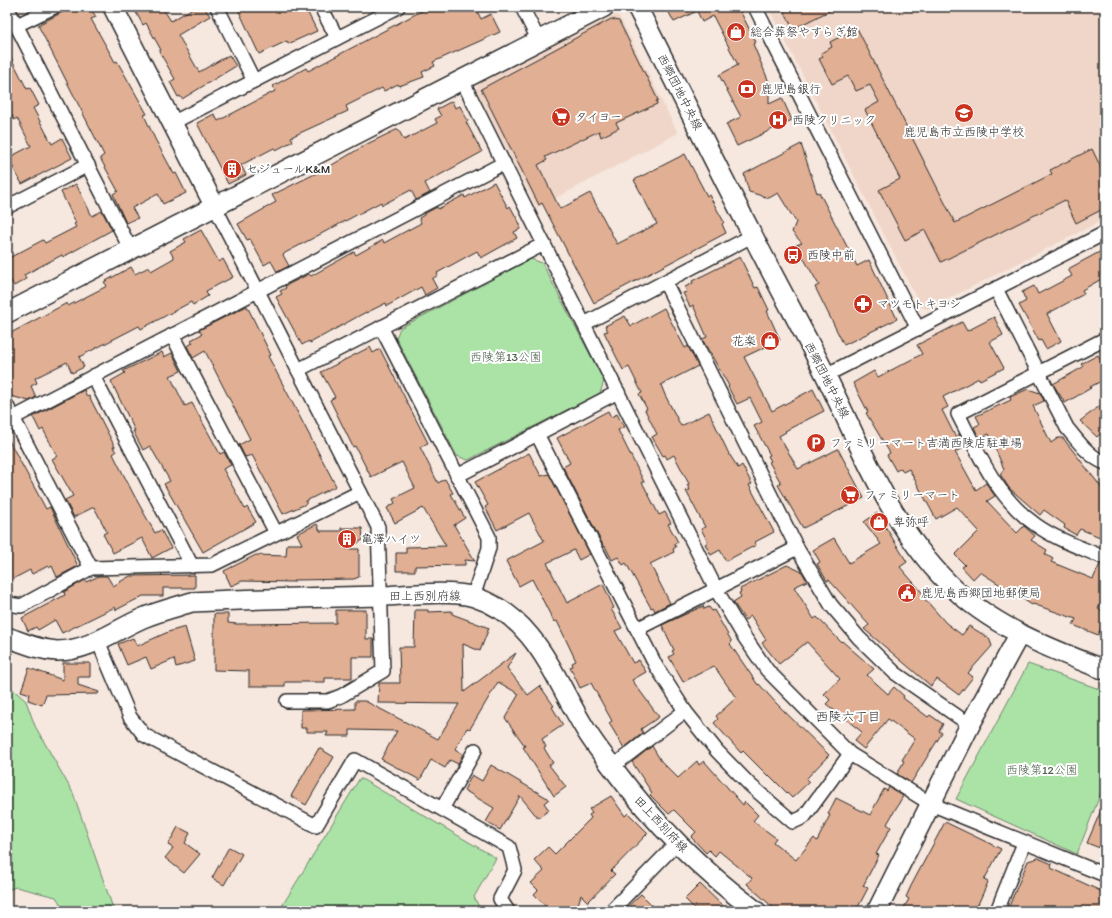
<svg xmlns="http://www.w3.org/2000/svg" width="1112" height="918" viewBox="0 0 1112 918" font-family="Itim,'Klee One',sans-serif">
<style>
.built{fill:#f0d6c8}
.green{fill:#abe3a7;stroke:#6b8769}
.building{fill:#e1af93;stroke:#2b2b2b}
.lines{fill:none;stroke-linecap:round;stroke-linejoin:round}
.street-casing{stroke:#2b2b2b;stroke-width:16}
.secondary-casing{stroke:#2b2b2b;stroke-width:22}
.street{stroke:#fff;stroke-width:13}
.secondary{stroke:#fff;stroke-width:19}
.labels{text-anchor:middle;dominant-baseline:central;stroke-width:4;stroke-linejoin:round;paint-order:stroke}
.poi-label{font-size:12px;fill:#2b2b2b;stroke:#fff;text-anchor:start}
.street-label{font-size:12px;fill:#2b2b2b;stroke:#fff}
.park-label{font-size:12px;fill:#516250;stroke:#fff}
.neighbourhood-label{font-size:13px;fill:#2b2b2b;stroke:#fff}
</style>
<rect width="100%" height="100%" fill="#f6e7df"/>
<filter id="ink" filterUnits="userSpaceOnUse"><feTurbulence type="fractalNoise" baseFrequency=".025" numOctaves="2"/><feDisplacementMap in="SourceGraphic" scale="8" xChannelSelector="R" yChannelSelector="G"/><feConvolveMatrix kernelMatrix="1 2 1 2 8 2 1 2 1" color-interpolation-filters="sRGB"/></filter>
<g filter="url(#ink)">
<g class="built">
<polygon points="768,7 1105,7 1105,219 928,309 921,307"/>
<polygon points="613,15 619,16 678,133 537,208 476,90 478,84"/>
</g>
<g class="green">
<polygon points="531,259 542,263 604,381 600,393 468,460 457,456 396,338 400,328"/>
<polygon points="1028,664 1105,691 1105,782 1077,854 956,799"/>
<polygon points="7,684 26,701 35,726 73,793 114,911 65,911 56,897 16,887 7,890"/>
<polygon points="360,778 496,858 474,897 481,911 279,911"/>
</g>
<g class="building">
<polygon points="72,7 90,7 96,17 91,19 115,62 117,61 147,114 144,115 155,139 174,174 176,173 186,193 163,204 158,194 132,208 138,218 126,223 113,194 118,191 100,158 104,155 38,25"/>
<polygon points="133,7 162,7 171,21 195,7 204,7 210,16 178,35 199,72 229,55 236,66 182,99 180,96 178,97 170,82 175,79 159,51 161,50 146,23 143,25"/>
<polygon points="237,7 305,7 317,31 288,44 287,41 259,54"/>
<polygon points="429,7 475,7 481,19 491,14 500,32 433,62 435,66 422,72 424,77 399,86 398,84 384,91 382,88 346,106 348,111 291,137 293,141 276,150 274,148 241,165 246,175 228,184 197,123 214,114 218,121 275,91 273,86 306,68 308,71"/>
<polygon points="666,7 738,7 756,42 753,44 769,82 769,104 782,98 792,120 737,146 726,124 741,117 719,75 738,65 713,16 702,22 697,11 674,22"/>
<polygon points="782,7 837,7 793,29"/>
<polygon points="611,19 619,21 658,100 656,101 657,104 616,123 619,128 601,137 599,131 545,157 547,160 538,165 560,209 590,193 617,244 657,224 634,180 685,154 707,196 709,195 724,222 722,224 726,233 594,303 542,203 539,205 481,89"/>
<polygon points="857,28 955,223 1052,174 1050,170 1092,149 1105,176 1105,208 1076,223 1065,200 941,262 925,230 905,240 879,190 900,179 865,110 879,102 870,85 856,91 848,76 832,84 819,59 823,57 821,53 832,47 830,42"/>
<polygon points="7,50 27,89 30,88 39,105 33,108 52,144 62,138 72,158 22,184 8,158 31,146 17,118 14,120 12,115 7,118"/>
<polygon points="452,101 455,108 460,106 468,121 466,122 482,152 425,183 430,193 416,200 411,190 382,205 381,202 285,253 283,255 289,266 277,272 271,261 264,265 250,239 247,240 238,224 276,202 272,195 327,168 367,144 398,129 404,140 437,123 435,119 441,116 437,109"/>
<polygon points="801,144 817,193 819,192 857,266 869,260 897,319 844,345 815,287 819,285 796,245 802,243 792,232 796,222 778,193 769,198 749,192 744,174"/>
<polygon points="494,182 508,208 510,206 520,224 520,229 514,232 517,238 481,258 477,251 437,273 438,275 432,279 437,288 425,295 421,287 387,306 386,303 366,313 366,312 310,343 309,341 302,345 276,297 282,294 280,291 286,288 285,286 309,274 311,276 354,252 356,255 383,240 384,243 421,223 419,218 424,215 424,214 437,207 438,209 464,195 465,198"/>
<polygon points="76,184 92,216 102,211 112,230 63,257 62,255 24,275 26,279 14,286 11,281 7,283 7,259 43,240 45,243 76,227 74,224 76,223 61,192"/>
<polygon points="201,230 219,262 223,259 233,277 206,291 208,296 193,305 191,302 141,329 139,326 79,357 84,367 72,373 67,362 35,378 37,383 31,386 36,397 29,401 7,395 7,335 67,303 68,306 107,286 104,282 131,267 135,274 149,267 151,271 174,258 170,251 186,242 184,239"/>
<polygon points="1105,249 1105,277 1082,290 1084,294 1047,314 1061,341 1046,349 1041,340 1039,341 1019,305 1026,301 1022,292 1034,286 1038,294 1072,276 1068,269"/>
<polygon points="740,257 755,288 758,287 769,310 767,311 780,340 744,357 772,411 813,389 824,411 785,431 786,432 779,436 798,469 838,449 864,498 803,528 778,485 781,483 769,462 771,461 768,456 770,455 754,426 762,422 750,398 737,404 728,387 729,386 702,339 707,337 693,305 690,307 683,293 687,292 685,287 693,283 692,281"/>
<polygon points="247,306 271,355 268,356 336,486 306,501 306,504 283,514 252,455 245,457 239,445 250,439 205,351 193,358 187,346 193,343 191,340 202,334 199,330"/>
<polygon points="664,308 685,348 688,346 698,366 661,385 665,395 681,426 709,412 728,452 738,468 742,465 752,484 749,485 774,532 755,542 756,545 726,561 720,550 711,555 705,544 708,542 701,529 705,527 686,491 690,490 687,485 689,484 674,455 667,459 665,455 663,456 652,437 657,434 645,410 647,409 639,394 642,393 629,367 623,370 604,332 608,331 605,326 625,316 631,326"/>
<polygon points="994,317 1003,335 990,342 1004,368 980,380 979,378 943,397 948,407 942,410 955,436 959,434 965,445 964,448 955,452 976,490 986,483 995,496 987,501 1017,533 1024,526 1035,536 1031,540 1047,550 1045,554 1053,559 1051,562 1093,579 1100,564 1105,566 1105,595 1098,609 1105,612 1105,617 1098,635 1073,625 1076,619 1033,604 1032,605 980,572 973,579 962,567 965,565 955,555 979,531 957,507 936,519 909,469 903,472 901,468 896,471 887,455 890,453 866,413 868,412 853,383 874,371 878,377 922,354 917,345 962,322 967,331"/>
<polygon points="370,347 373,353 380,349 428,443 420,447 438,483 445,479 453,493 451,494 465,518 454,525 475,561 465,560 465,565 461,565 415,566 415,571 396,571 396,553 406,553 406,547 446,546 423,508 395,523 387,508 395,503 393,499 415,488 402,462 371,477 355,446 353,447 330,400 335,397 321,372"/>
<polygon points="162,352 164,357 172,353 181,371 170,376 185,406 192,403 220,454 224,452 231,465 223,469 245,509 247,507 256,522 203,552 164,484 170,481 150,446 143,450 133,431 135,431 111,381 125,373 123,371"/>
<polygon points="1098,355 1105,368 1105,379 1090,387 1091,388 1065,403 1053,384 1083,367 1081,364"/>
<polygon points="1028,389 1040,393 1044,401 1033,406 1051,443 1058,438 1063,438 1105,492 1105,539 1080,529 1076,535 1064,528 1065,525 1044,510 1040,515 1009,488 1000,474 1004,469 989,434 979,438 974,427 980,424 976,416 1011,400 1010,397"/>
<polygon points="84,390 87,397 89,396 115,447 113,447 116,452 113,454 116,460 135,497 155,533 161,530 171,548 152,558 142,538 113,553 103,534 107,532 94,507 74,517 65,500 73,496 52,459 57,456 43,429 40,431 33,417"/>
<polygon points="1105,402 1105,429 1097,437 1080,421"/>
<polygon points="608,411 611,417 617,414 624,427 618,430 644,482 642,482 659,515 665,512 671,523 668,524 678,542 674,544 676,547 673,549 674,552 650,564 670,603 655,611 653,607 651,608 626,563 623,565 618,557 612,560 605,546 604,547 563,467 570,463 557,438"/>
<polygon points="7,437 46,509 50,507 78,566 57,577 52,566 49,568 48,566 32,574 30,570 7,582"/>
<polygon points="529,453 541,476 549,474 590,554 579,560 574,550 547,563 567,603 603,584 614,608 611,609 622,628 615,631 633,663 639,660 646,672 632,680 659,717 641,729 643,733 624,748 609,723 612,721 591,683 580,688 570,667 573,666 572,663 576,661 557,621 554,622 532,579 519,586 506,561 544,541 529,513 497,530 485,507 488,505 475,482"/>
<polygon points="877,513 907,562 900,567 926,597 924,598 946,623 962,635 969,626 989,638 992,646 968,673 973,677 959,695 937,679 931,686 864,629 869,625 829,580 827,581 817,564 820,562 813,550 834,538 849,563 881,544 864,522"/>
<polygon points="317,524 320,531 341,531 341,528 362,528 363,540 346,549 359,549 359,577 354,579 294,580 294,582 242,581 231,586 224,571 256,555 286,556 287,544 302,544 297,534"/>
<polygon points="787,565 802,572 807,581 794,587 814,619 817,617 841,642 842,641 874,669 867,675 888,694 894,687 904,696 903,698 928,717 930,715 943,724 939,731 942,733 911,783 897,774 904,761 902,760 915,739 888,719 864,749 854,741 862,732 826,704 830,700 824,694 840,679 807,642 779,664 762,643 766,640 751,616 745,620 733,602 741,597 739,593 741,592 740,589"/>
<polygon points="195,575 195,588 163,588 163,596 143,596 116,610 115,607 62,633 55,620 38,630 36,627 28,631 22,618 65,595 64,592 85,580 86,582 99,576 107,576 113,586 130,576"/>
<polygon points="703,606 704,609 709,607 712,611 714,610 732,642 730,644 758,685 759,684 776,703 829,755 806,779 809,782 792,798 769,775 768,776 743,751 741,753 714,723 718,719 716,716 736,698 714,666 683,682 669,657 674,654 672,651 674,650 662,625"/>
<polygon points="336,610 366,610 366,639 373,639 373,657 352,657 352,678 325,678 325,682 285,682 285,686 249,686 249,671 214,670 214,614 228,614 228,623 237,624 336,623"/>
<polygon points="415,610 428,610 428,612 452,611 452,614 489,628 480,651 463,644 464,692 516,653 507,668 528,695 540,686 554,706 552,707 563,725 542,739 546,747 544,748 553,763 549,765 566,787 554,796 523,747 525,746 505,718 519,694 498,682 470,729 467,728 455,749 463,754 458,764 450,760 445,768 431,760 420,780 381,759 397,731 350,730 350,736 326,736 328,732 307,732 307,728 301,728 301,710 355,709 355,701 365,701 438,739 459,704 378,703 379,683 400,683 399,647 414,647"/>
<polygon points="185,627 195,661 176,667 174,659 151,669 146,657 127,665 118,644 133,638 137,646 168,632"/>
<polygon points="63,663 90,663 90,677 78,677 78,685 99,692 98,694 46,695 42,705 28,700 30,694 21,691 29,668 63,680"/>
<polygon points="652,746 661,761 678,778 697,761 699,765 704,761 743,805 745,802 758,815 753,821 776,838 773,842 796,860 814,838 817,841 830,815 828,814 836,798 870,815 884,789 887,791 889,787 903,796 887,824 891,827 876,854 879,855 863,886 868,888 856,911 777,911 747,884 752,878 719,851 715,856 709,850 706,853 691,837 696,832 674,810 669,814 650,795 652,793 632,762"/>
<polygon points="319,748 334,757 306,805 291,796"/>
<polygon points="491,765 549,799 544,803 549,810 538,818 520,796 500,830 486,822 494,808 464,790 472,775 482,781"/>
<polygon points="611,796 625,816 628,813 648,833 611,871 615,874 588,902 581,895 576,911 550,911 534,894 538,890 531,883 544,871 534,860 548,847 555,854 591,818 589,815 592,813 589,809"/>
<polygon points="1105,801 1105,850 1087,843"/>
<polygon points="945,822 1001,849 984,880 988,882 975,911 902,911 909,899 906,897 911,886"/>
<polygon points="178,827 190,833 185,843 200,854 184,873 165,858 173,848 168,845"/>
<polygon points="229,847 242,854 224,885 212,878"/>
<polygon points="1038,858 1052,864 1051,868 1105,893 1105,911 1007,911 1028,861"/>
<polygon points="700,884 728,911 697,911 685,899"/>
<polygon points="641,894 658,911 623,911"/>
</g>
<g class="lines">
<defs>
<g id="street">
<polyline points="7,7 131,250"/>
<polyline points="217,7 254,81"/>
<polyline points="321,7 337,38"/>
<polyline points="522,7 539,41"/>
<polyline points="755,7 918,329"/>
<polyline points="17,25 54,7"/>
<polyline points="462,80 717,591 743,635 767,670 850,754 931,804 1105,875"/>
<polyline points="172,123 398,7"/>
<polyline points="7,207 88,165"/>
<polyline points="215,207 378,527 383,671 341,696 328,701 287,701"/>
<polyline points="665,282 797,548 831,605 859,638 895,673 970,725"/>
<path d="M 996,289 L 1067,428 C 1078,441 1089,457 1105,463"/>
<polyline points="584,324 752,236"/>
<polyline points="381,327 489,537 489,548 473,597"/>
<polyline points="172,335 276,533"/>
<path d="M 1105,339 L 958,414 C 979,455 997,498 1036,525 C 1057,540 1082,548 1105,558"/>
<polyline points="298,370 544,244"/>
<polyline points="826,375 1105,233"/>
<polyline points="93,376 192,566"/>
<polyline points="7,406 91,568"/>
<polyline points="13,418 504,163"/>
<polyline points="537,434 656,666 685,711 717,751 750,785 793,822 804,817 850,754"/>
<polyline points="457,476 618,392"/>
<polyline points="7,600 9,604 21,606 91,568 212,565 360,492"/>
<polyline points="637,629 797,548"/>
<polyline points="98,641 130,717 144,735 316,826 355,760 509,847 515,870 500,899 508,911"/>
<polyline points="612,767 685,711"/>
<polyline points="442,809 475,750"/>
<polyline points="611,911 677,843"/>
<polyline points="997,911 1024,843"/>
</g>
<g id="secondary">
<polyline points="113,7 215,207"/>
<path d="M 637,7 C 676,83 713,160 753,236 C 776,282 802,328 825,374 C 861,447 890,525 948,583 C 992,627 1049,648 1105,670"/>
<polyline points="7,313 604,7"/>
<path d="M 7,637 C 24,643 39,650 57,651 C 89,651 115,630 143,618 C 159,611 176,607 192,602 C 255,599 319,597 382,596 C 408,595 450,590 474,597 C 535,616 554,678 584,727 C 592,741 603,755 613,768 C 654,823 701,870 756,911"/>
<polyline points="877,911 970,725 1019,635"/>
</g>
</defs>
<use href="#street" class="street-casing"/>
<use href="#secondary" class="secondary-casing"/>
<use href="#street" class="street"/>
<use href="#secondary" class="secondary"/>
</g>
</g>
<defs>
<symbol id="shop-disc" viewBox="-11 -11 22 22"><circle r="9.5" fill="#c8321e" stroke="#fff"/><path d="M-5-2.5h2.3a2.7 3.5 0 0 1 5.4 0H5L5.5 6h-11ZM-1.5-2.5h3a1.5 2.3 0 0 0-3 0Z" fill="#fff"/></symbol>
<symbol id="bank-disc" viewBox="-11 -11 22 22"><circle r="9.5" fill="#c8321e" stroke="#fff"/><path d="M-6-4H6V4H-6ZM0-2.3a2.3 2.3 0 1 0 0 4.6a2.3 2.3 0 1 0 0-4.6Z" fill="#fff"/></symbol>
<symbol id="school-disc" viewBox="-11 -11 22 22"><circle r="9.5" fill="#c8321e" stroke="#fff"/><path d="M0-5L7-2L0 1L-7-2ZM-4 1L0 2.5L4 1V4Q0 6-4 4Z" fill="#fff"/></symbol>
<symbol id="supermarket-disc" viewBox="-11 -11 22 22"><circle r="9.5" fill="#c8321e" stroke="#fff"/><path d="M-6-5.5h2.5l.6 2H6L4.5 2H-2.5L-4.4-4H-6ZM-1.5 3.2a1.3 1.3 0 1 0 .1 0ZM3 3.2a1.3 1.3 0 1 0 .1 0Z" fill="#fff"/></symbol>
<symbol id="hospital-disc" viewBox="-11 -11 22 22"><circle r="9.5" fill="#c8321e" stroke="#fff"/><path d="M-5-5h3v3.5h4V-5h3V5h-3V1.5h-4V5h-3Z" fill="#fff"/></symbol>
<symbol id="building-disc" viewBox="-11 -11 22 22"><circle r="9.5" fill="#c8321e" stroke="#fff"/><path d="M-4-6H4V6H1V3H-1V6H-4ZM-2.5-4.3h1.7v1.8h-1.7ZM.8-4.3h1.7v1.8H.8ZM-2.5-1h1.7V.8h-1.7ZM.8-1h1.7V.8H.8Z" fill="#fff"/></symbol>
<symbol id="bus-disc" viewBox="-11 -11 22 22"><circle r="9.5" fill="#c8321e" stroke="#fff"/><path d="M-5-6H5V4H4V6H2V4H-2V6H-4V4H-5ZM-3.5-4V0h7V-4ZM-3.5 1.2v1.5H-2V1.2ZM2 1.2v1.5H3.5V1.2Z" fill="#fff"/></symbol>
<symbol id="pharmacy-disc" viewBox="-11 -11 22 22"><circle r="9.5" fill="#c8321e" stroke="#fff"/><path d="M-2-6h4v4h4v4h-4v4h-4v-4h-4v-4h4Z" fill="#fff"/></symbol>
<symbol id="parking-disc" viewBox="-11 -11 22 22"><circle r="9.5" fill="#c8321e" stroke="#fff"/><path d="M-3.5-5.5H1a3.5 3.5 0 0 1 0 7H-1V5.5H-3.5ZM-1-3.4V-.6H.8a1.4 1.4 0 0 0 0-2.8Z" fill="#fff"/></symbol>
<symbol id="civic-disc" viewBox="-11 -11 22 22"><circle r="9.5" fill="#c8321e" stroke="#fff"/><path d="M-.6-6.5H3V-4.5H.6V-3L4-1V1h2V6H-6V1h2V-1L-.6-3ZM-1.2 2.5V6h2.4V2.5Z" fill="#fff"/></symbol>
</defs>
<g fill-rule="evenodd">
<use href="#shop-disc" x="725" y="21" width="22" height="22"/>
<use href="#bank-disc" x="736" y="78" width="22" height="22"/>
<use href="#school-disc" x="953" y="102" width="22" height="22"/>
<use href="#supermarket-disc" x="550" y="106" width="22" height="22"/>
<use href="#hospital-disc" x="767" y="109" width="22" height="22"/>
<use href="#building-disc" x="221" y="158" width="22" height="22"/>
<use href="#bus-disc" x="782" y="244" width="22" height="22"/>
<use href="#pharmacy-disc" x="852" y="293" width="22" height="22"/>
<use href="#shop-disc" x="759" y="330" width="22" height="22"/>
<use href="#parking-disc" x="805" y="432" width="22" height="22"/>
<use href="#supermarket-disc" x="839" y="484" width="22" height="22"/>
<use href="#shop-disc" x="868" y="511" width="22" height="22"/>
<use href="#building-disc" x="336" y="528" width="22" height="22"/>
<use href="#civic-disc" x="896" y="582" width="22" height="22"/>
</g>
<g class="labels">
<g class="poi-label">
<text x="750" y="32">総合葬祭やすらぎ館</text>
<text x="761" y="89">鹿児島銀行</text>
<text x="575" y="117">タイヨー</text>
<text x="792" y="120">西陵クリニック</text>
<text x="964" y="132" text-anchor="middle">鹿児島市立西陵中学校</text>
<text x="246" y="169">セジュールK&amp;M</text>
<text x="807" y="255">西陵中前</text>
<text x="877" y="304">マツモトキヨシ</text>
<text x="756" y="341" text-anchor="end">花楽</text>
<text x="830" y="443">ファミリーマート吉満西陵店駐車場</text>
<text x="864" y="495">ファミリーマート</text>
<text x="893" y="522">卑弥呼</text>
<text x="361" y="539">亀澤ハイツ</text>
<text x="921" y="593">鹿児島西郷団地郵便局</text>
</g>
<g class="street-label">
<text transform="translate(680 92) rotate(63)">西郷団地中央線</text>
<text transform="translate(827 380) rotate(63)">西郷団地中央線</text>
<text x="425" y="596">田上西別府線</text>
<text transform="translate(661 824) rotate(47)">田上西別府線</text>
</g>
<g class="park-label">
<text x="506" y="357">西陵第13公園</text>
<text x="1042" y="770">西陵第12公園</text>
</g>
<g class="neighbourhood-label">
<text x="848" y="716">西陵六丁目</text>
</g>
</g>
<rect width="1112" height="918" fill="none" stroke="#fff" stroke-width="24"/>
<rect x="12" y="12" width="1088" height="894" fill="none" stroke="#2b2b2b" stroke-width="1.5" filter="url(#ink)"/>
</svg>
